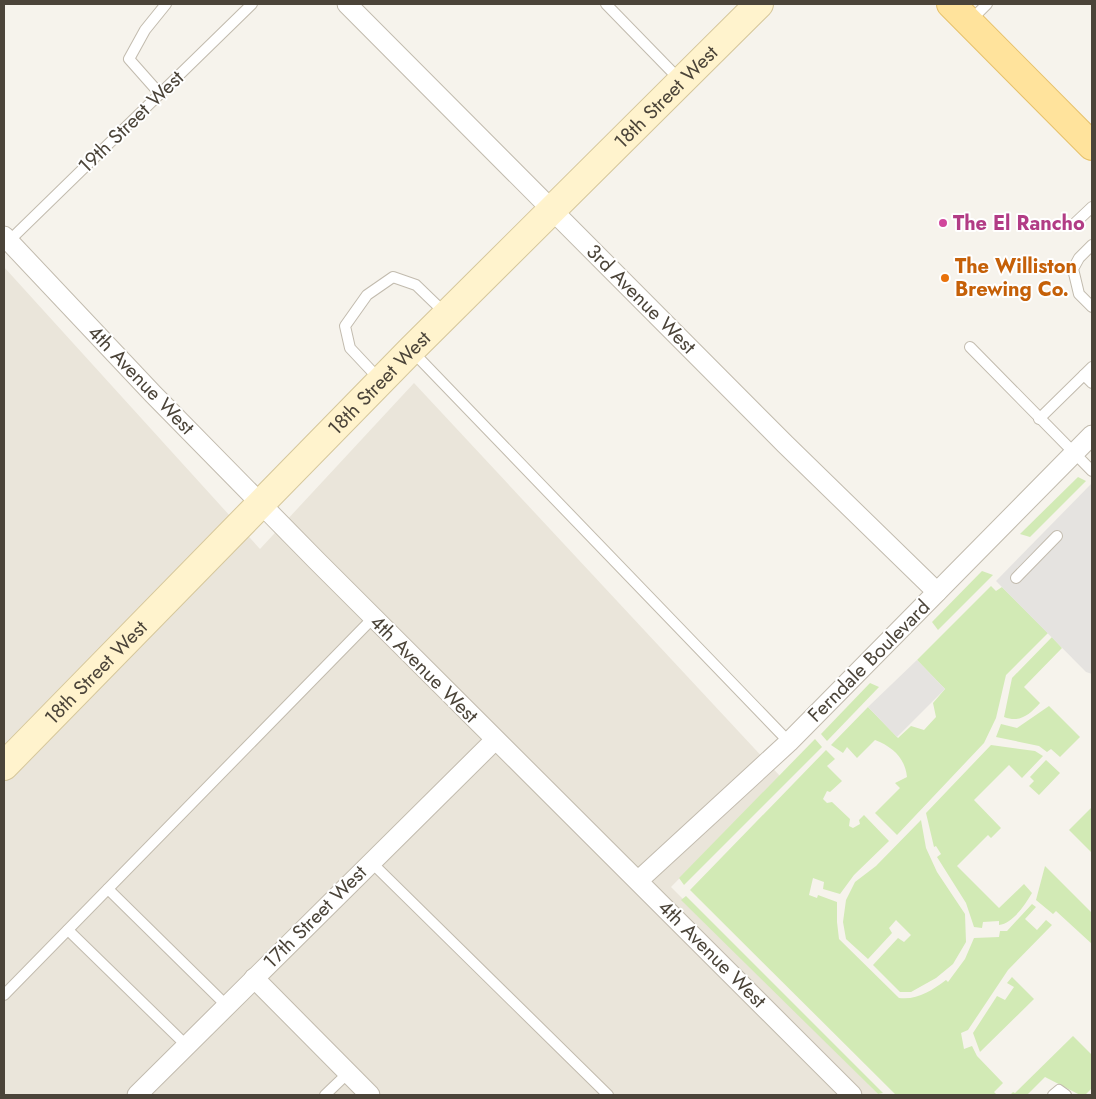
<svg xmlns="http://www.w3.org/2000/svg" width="1096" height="1099" viewBox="0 0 1096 1099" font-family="Jost,sans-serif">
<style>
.residential{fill:#eae5da}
.green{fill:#d2eab5}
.parking{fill:#e5e3e0}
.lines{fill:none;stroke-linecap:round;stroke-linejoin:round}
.lane-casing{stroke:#c2bbae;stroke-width:12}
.street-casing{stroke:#c2bbae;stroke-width:21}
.secondary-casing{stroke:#d6c79b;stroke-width:30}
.primary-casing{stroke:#e6c16a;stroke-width:30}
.lane{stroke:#fff;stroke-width:10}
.street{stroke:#fff;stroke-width:19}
.secondary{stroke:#fff3cd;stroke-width:28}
.primary{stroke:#ffe39c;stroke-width:28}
.hotel-dot{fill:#d1479c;stroke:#fff;stroke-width:2}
.food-dot{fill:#e8710a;stroke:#fff;stroke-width:2}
.labels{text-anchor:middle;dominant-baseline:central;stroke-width:4;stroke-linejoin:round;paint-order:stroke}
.street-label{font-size:20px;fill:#4b4439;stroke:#fff}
.hotel-label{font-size:20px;font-weight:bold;fill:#b23c85;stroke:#fff;text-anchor:start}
.food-label{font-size:20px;font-weight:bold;fill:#c56008;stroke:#fff;text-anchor:start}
</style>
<rect width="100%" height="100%" fill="#f6f3ec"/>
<polygon class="residential" points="4,267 260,549 414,383 780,776 671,887 879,1095 4,1095"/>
<g class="green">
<polygon points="1078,477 1086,481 1030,537 1020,534"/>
<polygon points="982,571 993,575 938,630 932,622"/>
<path d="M 991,586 L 996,591 L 1002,587 L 1048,633 L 1006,675 L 996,718 L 984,743 L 897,835 L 875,813 L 900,788 L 895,783 L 907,777 C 905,758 893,747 875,740 L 857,758 L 847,747 L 843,753 L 831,745 L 868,707 L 898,738 L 911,726 L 924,730 L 936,717 L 933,703 L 945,689 L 917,660 Z"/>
<path d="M 1052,637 L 1062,648 L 1024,687 L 1040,703 C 1029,715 1020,723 1004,717 L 1012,678 Z"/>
<polygon points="870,683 879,687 827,741 821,734"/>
<polygon points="1049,706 1080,737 1060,757 1051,749 1047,752 1039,746 996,737 1001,724 1017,728"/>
<polygon points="815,739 822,747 684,885 679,878"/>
<path d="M 991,745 L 1035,751 L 1043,756 L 1022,778 L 1009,765 L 974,800 L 1001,828 L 991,838 L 988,835 L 957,866 L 999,908 L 1024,884 L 1032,893 C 1025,905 1013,923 999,925 L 999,921 L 983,922 L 982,928 L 974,927 L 966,903 L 937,857 L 941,854 L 936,846 L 934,847 L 926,813 Z"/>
<path d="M 826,750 L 835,759 L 827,766 L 842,781 L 830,792 L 827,791 L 823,799 L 827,803 L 832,802 L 850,819 L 849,826 L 853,828 L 860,824 L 859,820 L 864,815 L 889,841 L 854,875 L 840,894 L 823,889 L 824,882 L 813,878 L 809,895 L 817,898 L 818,895 L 837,902 L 837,922 L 839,939 L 899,998 C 918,1000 931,991 946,980 L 948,982 L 965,959 L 974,938 L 999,937 L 1000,931 L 1007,931 L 1032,904 L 1036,907 L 1025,919 L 1037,930 L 1046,920 L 1052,925 L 1008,970 L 968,1030 L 961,1033 L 964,1049 L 972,1046 L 977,1056 L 1003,1083 L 994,1092 L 997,1095 L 896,1095 L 690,890 Z"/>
<polygon points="1046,760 1060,773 1039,795 1029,786 1034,781 1030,777"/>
<polygon points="1092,807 1092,853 1069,830"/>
<polygon points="921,820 926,848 937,872 965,914 966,942 953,964 936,978 911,992 900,992 873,965 898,938 904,942 911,935 896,920 889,928 892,933 868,959 846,939 843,922 846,900 855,882 876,866"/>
<polygon points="1045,866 1092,913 1092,944 1056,911 1053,914 1036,900"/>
<polygon points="686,896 883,1093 878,1094 681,900"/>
<polygon points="1012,977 1034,999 980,1052 973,1033 997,996 1005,1000 1014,987 1007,983"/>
<polygon points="1073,1036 1092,1055 1092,1088 1085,1095 1080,1095 1045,1077 1027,1095 1010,1095 1013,1092 1015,1093"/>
</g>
<g class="parking">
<polygon points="1092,483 1092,674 1086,672 996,581"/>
<polygon points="917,660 945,689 897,737 868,707"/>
</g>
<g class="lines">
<defs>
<g id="lane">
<polyline points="606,4 680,80"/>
<polyline points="970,21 987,4"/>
<polyline points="160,94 129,59 145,30 166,4"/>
<polyline points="1074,224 1092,207"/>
<polyline points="9,241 252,4"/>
<polyline points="1092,245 1079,258 1073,269 1079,294 1092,307"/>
<polyline points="970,347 1092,471"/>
<polyline points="412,351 789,742"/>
<polyline points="1084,375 1092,383"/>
<polyline points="380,380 350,348 345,326 367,295 393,277 416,285 446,314"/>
<polyline points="1039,419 1092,367"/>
<polyline points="1016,578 1057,536"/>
<polyline points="371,862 608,1095"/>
<polyline points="108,889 226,1005"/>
<polyline points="68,930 187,1046"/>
<polyline points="4,995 373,618"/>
<polyline points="325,1095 348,1073"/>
<polyline points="1053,1095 1059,1090 1066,1095"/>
</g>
<g id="street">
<polyline points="347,4 785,444 937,592"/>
<polyline points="4,236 153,394 317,561 852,1095"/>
<polyline points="639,880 789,742 1092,435"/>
<polyline points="254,978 370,1095"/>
<polyline points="137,1095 495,740"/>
</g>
<g id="secondary">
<path id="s1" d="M 4,766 L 411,350 L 759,4"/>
</g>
<polyline id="primary" points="951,4 1092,146"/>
</defs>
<use href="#lane" class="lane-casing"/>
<use href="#street" class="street-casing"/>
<use href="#secondary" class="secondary-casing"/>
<use href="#primary" class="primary-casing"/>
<use href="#lane" class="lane"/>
<use href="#street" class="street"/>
<use href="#secondary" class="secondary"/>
<use href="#primary" class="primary"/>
</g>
<circle class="hotel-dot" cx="943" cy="223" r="5"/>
<circle class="food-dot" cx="945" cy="278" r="5"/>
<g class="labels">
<g class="street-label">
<text stroke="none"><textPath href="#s1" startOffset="941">18th Street West</textPath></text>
<text transform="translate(131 122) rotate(-44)">19th Street West</text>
<text transform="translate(641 299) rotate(45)">3rd Avenue West</text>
<text transform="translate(141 380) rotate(46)">4th Avenue West</text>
<text stroke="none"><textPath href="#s1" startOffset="536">18th Street West</textPath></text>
<text transform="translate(869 661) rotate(-45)">Ferndale Boulevard</text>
<text transform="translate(424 669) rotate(45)">4th Avenue West</text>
<text stroke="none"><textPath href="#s1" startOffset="131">18th Street West</textPath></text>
<text transform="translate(315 917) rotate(-45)">17th Street West</text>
<text transform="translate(712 954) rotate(45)">4th Avenue West</text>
</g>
<g class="hotel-label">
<text x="953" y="223">The El Rancho</text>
</g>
<g class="food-label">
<text x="955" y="266">The Williston<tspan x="955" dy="23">Brewing Co.</tspan></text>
</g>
</g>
<rect width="1096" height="1099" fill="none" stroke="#4b4439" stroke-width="10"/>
</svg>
